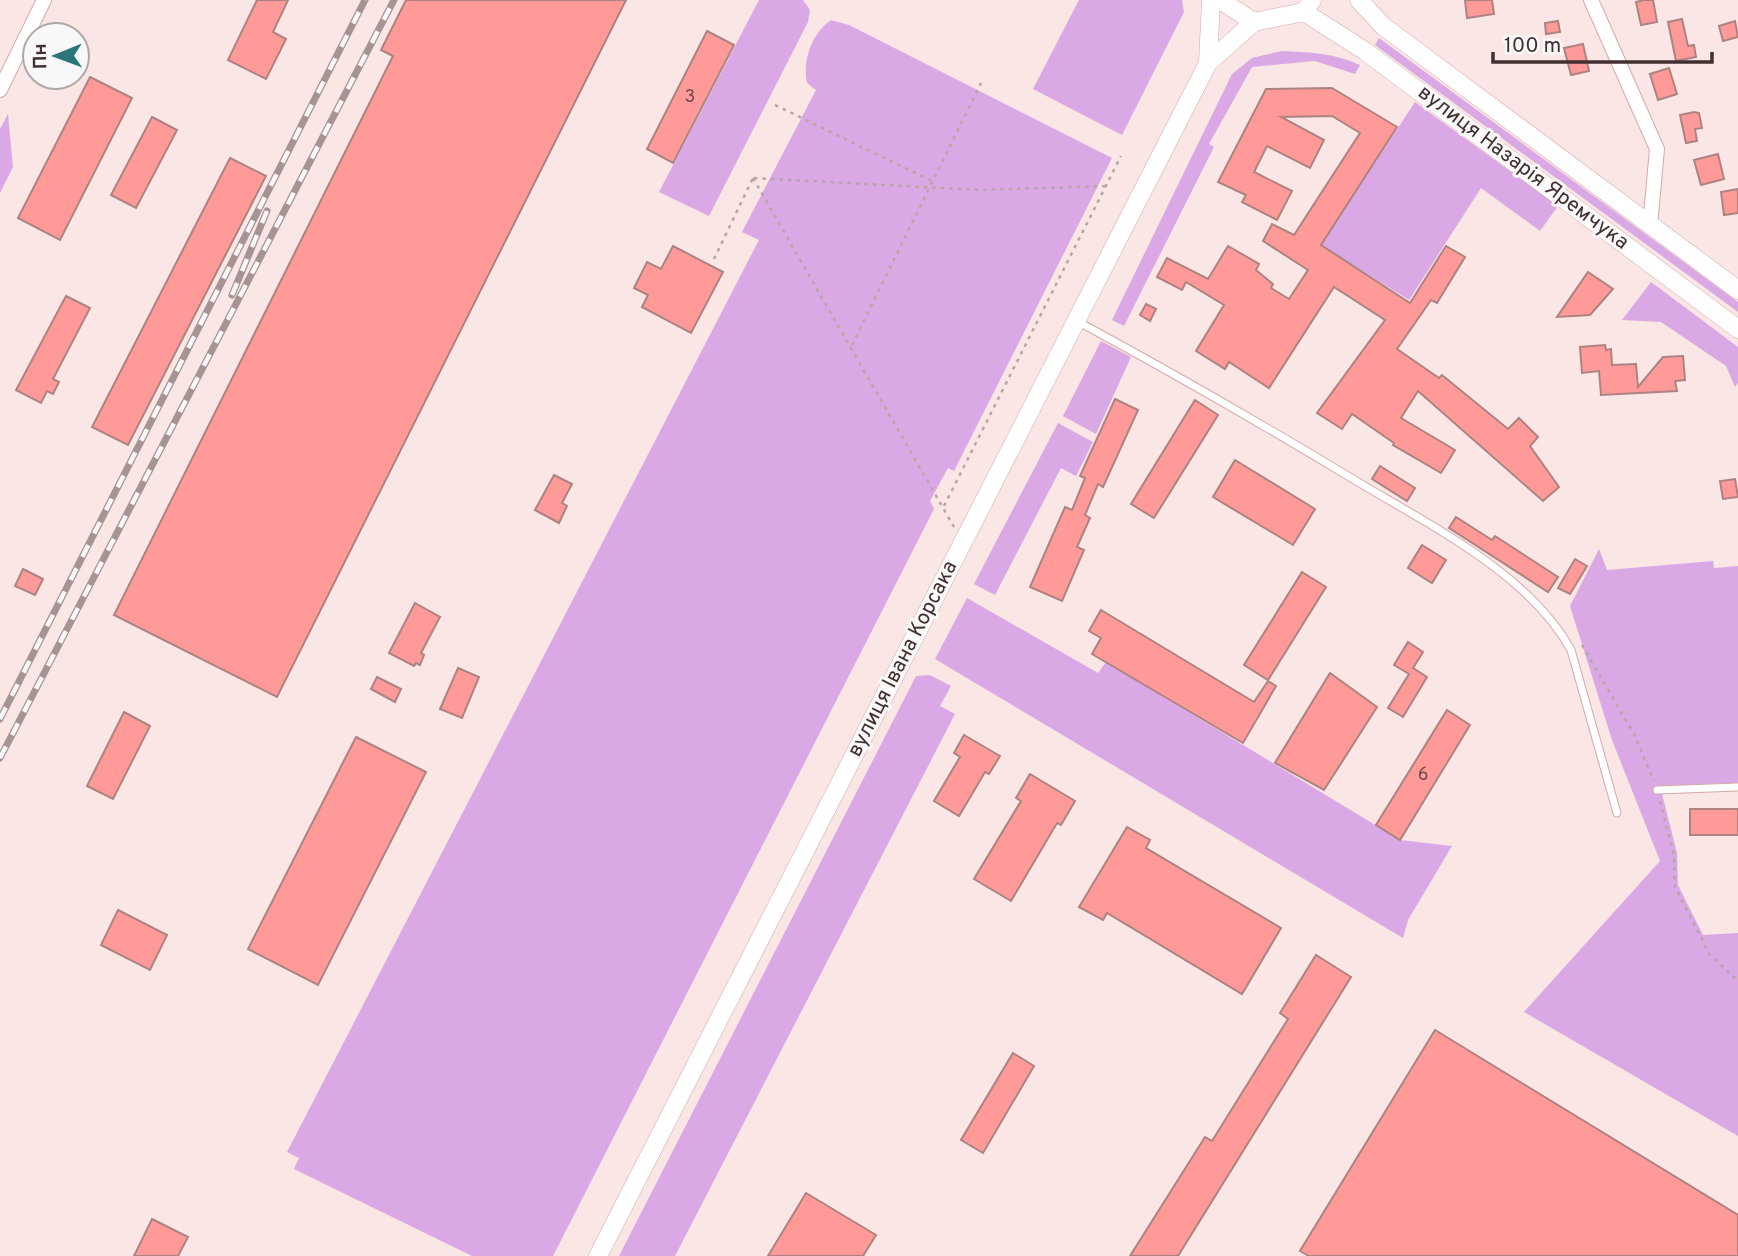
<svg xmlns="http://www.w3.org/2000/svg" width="1738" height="1256" viewBox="0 0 1738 1256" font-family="Overpass,sans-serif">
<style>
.green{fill:#daa8e5}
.building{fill:#ff9a99;stroke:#ad8381;stroke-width:2}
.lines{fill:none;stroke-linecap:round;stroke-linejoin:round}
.service-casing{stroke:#d6a9a7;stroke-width:9}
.minor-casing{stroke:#d6a9a7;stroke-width:16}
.tertiary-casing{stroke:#d6a9a7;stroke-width:19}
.path{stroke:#b8a5a4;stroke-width:2.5;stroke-dasharray:3.5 5;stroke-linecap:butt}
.service{stroke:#fff;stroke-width:7}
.minor{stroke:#fff;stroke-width:14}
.tertiary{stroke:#fff;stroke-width:18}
.rail-casing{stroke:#a69393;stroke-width:7}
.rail{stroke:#f8f8f8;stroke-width:4.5;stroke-dasharray:13;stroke-linecap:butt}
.labels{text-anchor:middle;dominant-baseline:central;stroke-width:6;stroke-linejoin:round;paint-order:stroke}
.number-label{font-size:18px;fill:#714a4a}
.street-label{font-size:21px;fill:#423030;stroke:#f8f8f8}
</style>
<rect width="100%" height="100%" fill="#f9e6e5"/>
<g class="green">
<polygon points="759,0 803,0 810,10 808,22 709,216 659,192"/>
<polygon points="1079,0 1182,0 1184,12 1122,135 1033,89"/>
<path d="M 831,20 L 849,25 L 1112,158 L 954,471 L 948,468 L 930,501 L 934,509 L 553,1256 L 472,1256 L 294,1169 L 299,1158 L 287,1152 L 759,240 L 742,232 L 816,90 L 807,83 C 802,61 812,33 831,20 Z"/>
<polygon points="1379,38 1738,302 1738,312 1375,45"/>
<path d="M 1281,51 C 1308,52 1335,53 1360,65 L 1355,74 L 1315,61 L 1252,67 L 1209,144 L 1214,147 L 1124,326 L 1112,320 L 1232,74 L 1252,58 Z"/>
<polygon points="1415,102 1558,206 1540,231 1481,188 1409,300 1321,245"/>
<polygon points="8,114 13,167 0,193 0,129"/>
<polygon points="1651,282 1738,347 1738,383 1735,387 1726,366 1661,322 1622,320"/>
<polygon points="1101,341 1131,357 1096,434 1063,416"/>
<polygon points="1058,423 1093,442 1076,476 1061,468 995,595 974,584"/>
<polygon points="1599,549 1607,570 1713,561 1714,568 1738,566 1738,783 1660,786 1677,853 1678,885 1703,935 1738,933 1738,1136 1524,1012 1660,861 1612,740 1570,606"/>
<polygon points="967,598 1098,673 1106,662 1400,840 1452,846 1408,920 1403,938 935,659"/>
<polygon points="930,675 951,686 940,706 955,714 675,1256 619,1256 916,676"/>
</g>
<g class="building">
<polygon points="257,0 288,0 273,32 286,39 266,79 228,60"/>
<polygon points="406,0 626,0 277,697 114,615 393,56 381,50"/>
<polygon points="1465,0 1492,0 1494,14 1467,18"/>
<polygon points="1644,0 1653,0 1657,22 1641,25 1636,2"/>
<polygon points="1682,19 1688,46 1694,45 1696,57 1676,61 1668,22"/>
<polygon points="1558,21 1560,32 1546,34 1545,23"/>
<polygon points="1735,21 1738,37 1723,41 1719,26"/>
<polygon points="707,31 734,45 673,163 647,149"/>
<polygon points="1583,44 1589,71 1571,75 1564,48"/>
<polygon points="1669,68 1677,94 1658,100 1650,74"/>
<polygon points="90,77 132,98 60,240 18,218"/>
<polygon points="1332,88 1397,127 1321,245 1410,303 1446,246 1465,257 1437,303 1431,300 1397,349 1439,378 1442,375 1508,429 1519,418 1538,437 1530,446 1559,487 1543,501 1418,391 1401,418 1455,450 1441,473 1393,445 1394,443 1352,414 1342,429 1317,413 1385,320 1334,287 1269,388 1229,362 1225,369 1196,351 1224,305 1186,282 1182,290 1157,277 1167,258 1208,279 1228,246 1259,264 1256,270 1273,284 1271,288 1289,299 1308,270 1263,241 1272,224 1294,235 1360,133 1332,116 1281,117 1324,140 1310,168 1267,146 1254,172 1292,191 1277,220 1242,202 1246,195 1218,182 1266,89"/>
<polygon points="1694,112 1699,113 1702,128 1695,129 1697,141 1686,143 1680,115"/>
<polygon points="152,117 177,130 136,208 111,195"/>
<polygon points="1718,154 1724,179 1701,185 1694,160"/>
<polygon points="230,158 266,176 128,445 92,427"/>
<polygon points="1738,189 1738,213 1724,215 1721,192"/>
<polygon points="673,246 723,272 691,333 642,307 648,295 634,288 647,262 661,269"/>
<polygon points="1588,272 1613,289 1590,315 1557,317"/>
<polygon points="66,296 90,308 53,379 59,382 53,394 47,391 41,403 16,390"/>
<polygon points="1146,304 1156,309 1150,321 1140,315"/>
<polygon points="1605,345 1606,350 1611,349 1612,365 1636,364 1638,387 1663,357 1683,356 1685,380 1675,381 1677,391 1601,395 1599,371 1582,373 1580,347"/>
<polygon points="1115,399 1138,410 1103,487 1098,484 1085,515 1090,518 1077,547 1084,550 1062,601 1030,587 1065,507 1072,510 1085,478 1080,476"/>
<polygon points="1195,400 1218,415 1154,518 1131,504"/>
<polygon points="1235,460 1315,509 1293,545 1213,497"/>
<polygon points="1380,466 1415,488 1407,501 1372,479"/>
<polygon points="554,475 572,484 562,503 567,506 559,523 535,510"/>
<polygon points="1735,479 1738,497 1723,499 1720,481"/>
<polygon points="1456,517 1492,540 1495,536 1558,577 1548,592 1449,528"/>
<polygon points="1422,545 1446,560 1432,583 1408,568"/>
<polygon points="1575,559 1587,566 1570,594 1558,588"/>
<polygon points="23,569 43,579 35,595 15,586"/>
<polygon points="1302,572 1326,587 1268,680 1244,665"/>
<polygon points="415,603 440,617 421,653 424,655 420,665 416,663 414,666 389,653"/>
<polygon points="1101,610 1254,702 1268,681 1276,686 1243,743 1092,654 1101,638 1089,631"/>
<polygon points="1408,642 1423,652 1413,668 1427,677 1403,717 1388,708 1409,674 1394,665"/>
<polygon points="458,668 479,677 462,718 440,709"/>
<polygon points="1330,673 1377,707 1324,790 1275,763"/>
<polygon points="377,677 401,689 395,702 371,689"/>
<polygon points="1447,710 1470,725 1400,840 1376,825"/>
<polygon points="124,712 150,726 113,799 87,786"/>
<polygon points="964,735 1000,756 989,774 985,772 959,816 934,801 960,757 954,753"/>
<polygon points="356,737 426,772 318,985 248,949"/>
<polygon points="1030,774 1075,801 1061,825 1057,823 1011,901 974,879 1021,801 1016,798"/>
<rect x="1690" y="809" width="48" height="26"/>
<polygon points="1127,827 1150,840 1146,848 1281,928 1242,994 1107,913 1103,920 1079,907"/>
<polygon points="118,910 167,935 150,970 101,945"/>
<polygon points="1316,955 1351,977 1178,1256 1130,1256 1205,1137 1212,1141 1288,1019 1280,1013"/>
<polygon points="1435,1030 1738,1215 1738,1256 1309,1256 1300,1251"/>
<polygon points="1013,1053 1034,1066 983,1153 961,1140"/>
<polygon points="806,1193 876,1235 863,1256 768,1256"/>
<polygon points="152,1219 188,1237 178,1256 134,1256"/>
</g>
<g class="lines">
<defs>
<g id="service">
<path d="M 1077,321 C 1171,372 1262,424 1353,479 C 1427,524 1528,572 1571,650 L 1617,813"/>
<polyline points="1657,790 1738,787"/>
</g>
<g id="minor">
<polyline points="1591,0 1657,149 1650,226"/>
<polyline points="0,90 44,0"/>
</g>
<g id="tertiary">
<polyline points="1220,0 1254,22 1304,12 1312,0"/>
<polyline points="1359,0 1383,26 1738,290"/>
<polyline points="1304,12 1365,51 1738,329"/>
<polyline points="1208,63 1211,0"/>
<polyline points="598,1256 1208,63 1254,22"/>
</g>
</defs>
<use href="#service" class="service-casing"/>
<use href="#minor" class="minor-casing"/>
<use href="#tertiary" class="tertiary-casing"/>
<g class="path">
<polyline points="775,105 934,182"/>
<polyline points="753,178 954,527"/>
<polyline points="754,178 981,190 1107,186"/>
<polyline points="714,259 753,178"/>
<polyline points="852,345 981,83"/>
<polyline points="944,506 1121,156"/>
<polyline points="1582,645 1634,734 1654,781"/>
<polyline points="1660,801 1674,856 1675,887 1710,955 1738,981"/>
</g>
<use href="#service" class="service"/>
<use href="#minor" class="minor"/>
<use href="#tertiary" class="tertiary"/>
<defs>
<g id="rail">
<polyline points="232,295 267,211"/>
<polyline points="0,719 365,0"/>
<polyline points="0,758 394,0"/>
</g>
</defs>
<use href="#rail" class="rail-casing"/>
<use href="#rail" class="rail"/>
</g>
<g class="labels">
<g class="number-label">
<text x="690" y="97">3</text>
<text x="1423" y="775">6</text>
</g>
<g class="street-label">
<text transform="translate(1523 168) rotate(37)">вулиця Назарія Яремчука</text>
<text transform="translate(903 659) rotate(-63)">вулиця Івана Корсака</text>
</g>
</g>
<g transform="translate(56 56) rotate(269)"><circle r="33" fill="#f8f8f8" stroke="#afa8a8" stroke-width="2"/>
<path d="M0-5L12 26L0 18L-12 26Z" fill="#2c767a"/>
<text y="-10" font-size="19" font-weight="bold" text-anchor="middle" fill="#423030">Пн</text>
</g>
<path d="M1493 52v10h219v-10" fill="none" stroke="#423030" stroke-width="3.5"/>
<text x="1504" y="52" font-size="21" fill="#423030" stroke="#f8f8f8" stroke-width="5" paint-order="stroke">100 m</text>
</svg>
